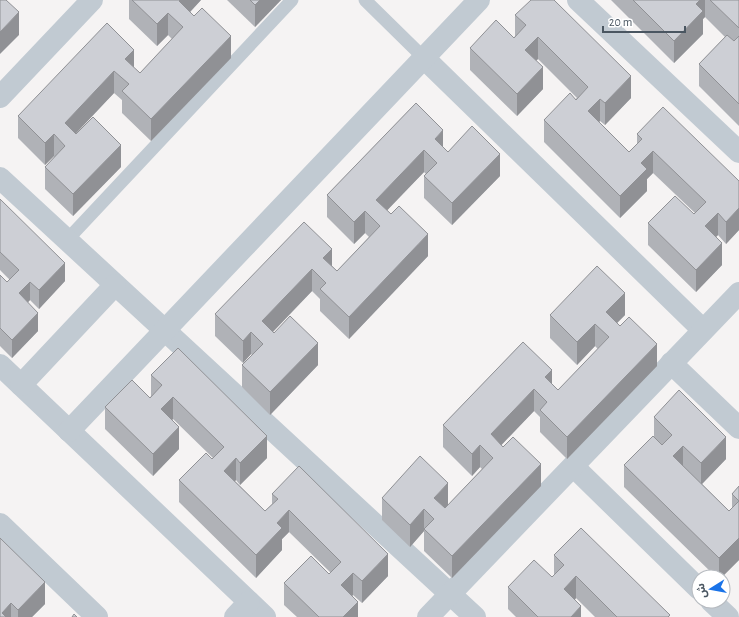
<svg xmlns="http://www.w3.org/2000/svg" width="739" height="617" viewBox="0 0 739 617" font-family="'Alegreya Sans','Noto Sans Arabic',sans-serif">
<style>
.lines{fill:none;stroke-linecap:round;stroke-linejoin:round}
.service{stroke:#c1cad2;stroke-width:13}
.minor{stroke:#c1cad2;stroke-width:22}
.wall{fill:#b0b2b7}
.shaded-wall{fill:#909195}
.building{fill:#cdcfd5;stroke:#909195}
</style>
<rect width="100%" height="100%" fill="#f5f3f3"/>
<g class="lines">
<g class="service">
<polyline points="365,0 424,58"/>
<polyline points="67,240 292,0"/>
</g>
<g class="minor">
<polyline points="578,0 739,152"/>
<polyline points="424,58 703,330"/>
<polyline points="0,97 92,0"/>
<polyline points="0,178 475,617"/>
<polyline points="671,363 739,428"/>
<polyline points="0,365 265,617"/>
<polyline points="21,385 115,285"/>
<polyline points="69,431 479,0"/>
<polyline points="574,467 699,589"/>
<polyline points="0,524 97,617"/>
<polyline points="711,601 728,617"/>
<polyline points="235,617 249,602"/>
<polyline points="428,617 739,293"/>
</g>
</g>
<g class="wall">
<polygon points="129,0 201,0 190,12 231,58 151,141 122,113 122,100 114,93 75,134 121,167 73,216 45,189 45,167 54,157 54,156 45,165 18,138 18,116 134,50 134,68 140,73 172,39 168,35 157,46 129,19"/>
<polygon points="227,0 281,0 255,27"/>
<polygon points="611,0 739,0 739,126 699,86 699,64 725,37 705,17 703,19 703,34 674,63"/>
<polygon points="515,15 631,98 605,125 600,121 599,122 629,152 637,144 637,134 739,181 739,230 726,244 718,235 716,237 722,265 696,292 648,245 648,223 694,214 695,213 653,173 647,179 647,191 620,218 544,142 544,120 577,98 538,59 536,60 543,89 517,116 470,70 470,48 514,38 515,36"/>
<polygon points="416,103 443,147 448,152 500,176 452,225 424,198 424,176 426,174 424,172 387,210 428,256 349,339 320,311 320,299 312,291 273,332 318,365 270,415 242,387 242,365 252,355 251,354 243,363 215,336 215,314 332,249 332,266 337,271 369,237 365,233 354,244 327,217 327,195"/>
<polygon points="0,199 65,281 39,309 30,300 28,302 38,331 12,358 0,346 0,275 7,282 10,280 0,270"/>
<polygon points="550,315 625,315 617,323 657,366 567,459 540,432 540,417 534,411 501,445 541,486 452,578 424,551 424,531 410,547 382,520 382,498 448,505 482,469 480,467 472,476 443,447 443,425 523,342 552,384 558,390 598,349 595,346 577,365 550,338"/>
<polygon points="151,375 267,458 240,485 236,480 235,481 265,511 272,504 272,494 388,576 362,603 353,595 352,596 358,617 297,617 284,605 284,583 329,574 331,573 289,532 282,539 282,550 256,578 179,502 179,480 213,458 173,419 172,420 179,449 153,476 105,429 105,407 150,398 151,396"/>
<polygon points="654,417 726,459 702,484 729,511 732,508 732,494 739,486 739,560 722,577 716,577 624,487 624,465 654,437"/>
<polygon points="0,538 45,604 32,617 0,617"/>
<polygon points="554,555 670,617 595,617 576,598 575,600 581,617 516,617 508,609 508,587 552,577 554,575"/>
</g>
<g class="shaded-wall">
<polygon points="180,0 201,0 179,24 179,1"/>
<polygon points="260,0 281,0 255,27 255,5"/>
<polygon points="700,0 705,0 705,17 703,19 703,34 674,63 674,41 696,4"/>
<polygon points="19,12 19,35 0,54 0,32"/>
<polygon points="168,13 168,35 157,46 157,24"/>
<polygon points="231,36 231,58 151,141 151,119"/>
<polygon points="538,37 538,59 525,72 525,50"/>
<polygon points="134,50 134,73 125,81 125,59"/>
<polygon points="543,67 543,89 517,116 517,94"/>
<polygon points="114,71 114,93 65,145 65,123"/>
<polygon points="631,76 631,98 605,125 605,103"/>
<polygon points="600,99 600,121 588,133 588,111"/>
<polygon points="443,130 443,152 435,161 435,139"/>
<polygon points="54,134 54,156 45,165 45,143"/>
<polygon points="121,145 121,167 73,216 73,194"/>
<polygon points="424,150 424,172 376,222 376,200"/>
<polygon points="653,151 653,173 647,179 647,191 620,218 620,196 641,163"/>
<polygon points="500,154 500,176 452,225 452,203"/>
<polygon points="739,208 739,230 726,244 726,222"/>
<polygon points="365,211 365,233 354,244 354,222"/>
<polygon points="718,213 718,235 705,248 705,226"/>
<polygon points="428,234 428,256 349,339 349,317"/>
<polygon points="722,243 722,265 696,292 696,270"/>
<polygon points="332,249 332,271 323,258"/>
<polygon points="65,263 65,281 39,309 39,290"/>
<polygon points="312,269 312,291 262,343 262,321"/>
<polygon points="30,282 30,300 19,312 19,293"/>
<polygon points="625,293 625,315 606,334 606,312"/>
<polygon points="38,313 38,331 12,358 12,340"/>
<polygon points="595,324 595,346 577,365 577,342"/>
<polygon points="251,332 251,354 243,363 243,341"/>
<polygon points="318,343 318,365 270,415 270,392"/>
<polygon points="657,344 657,366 567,459 567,437"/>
<polygon points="552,370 552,393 545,377"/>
<polygon points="534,389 534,411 491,456 491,434"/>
<polygon points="173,397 173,419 161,431 161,409"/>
<polygon points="179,427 179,449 153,476 153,454"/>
<polygon points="267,436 267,458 240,485 240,463"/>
<polygon points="726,437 726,459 701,485 701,463"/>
<polygon points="480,445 480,467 472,476 472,454"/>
<polygon points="683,446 683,468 673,456"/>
<polygon points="236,458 236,480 224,493 224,471"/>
<polygon points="541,464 541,486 452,578 452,556"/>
<polygon points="448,483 448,505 434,520 434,498"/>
<polygon points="424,509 424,531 410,547 410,525"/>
<polygon points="289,510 289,532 282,539 282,550 256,578 256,555 277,523"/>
<polygon points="739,538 739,560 722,577 719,577 719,558"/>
<polygon points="388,554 388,576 362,603 362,581"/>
<polygon points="353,573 353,595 341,607 341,585"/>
<polygon points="576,576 576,598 564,611 564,589"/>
<polygon points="45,582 45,604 32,617 18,617 18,610"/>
<polygon points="358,602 358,617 343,617"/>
<polygon points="11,603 11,617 2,617 2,613"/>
<polygon points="581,606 581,617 571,617"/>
</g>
<g class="building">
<polygon points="0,0 6,0 19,12 0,32"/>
<polygon points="132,0 180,0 179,1 194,16 202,8 231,36 151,119 122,91 129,84 114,71 65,123 76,134 93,117 121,145 73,194 45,167 65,146 54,134 45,143 18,116 107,23 134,50 125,59 140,73 183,27 168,13 157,24"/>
<polygon points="250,0 260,0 255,5"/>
<polygon points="531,0 554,0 631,76 605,103 600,99 588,111 629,152 642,139 637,134 663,107 739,181 739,208 726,222 718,213 705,226 722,243 696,270 648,223 675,196 694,214 706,202 653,151 641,163 647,169 620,196 544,120 570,93 576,100 588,87 538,37 525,50 543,67 517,94 470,48 496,20 514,38 526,25 515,15"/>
<polygon points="633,0 700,0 696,4 703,11 674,41"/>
<polygon points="710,0 739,0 739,28"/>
<polygon points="727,35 734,41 739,36 739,104 699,64"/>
<polygon points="416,103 443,130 435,139 448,152 472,126 500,154 452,203 424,176 437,163 424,150 376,200 391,214 399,206 428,234 349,317 320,289 326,283 312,269 262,321 274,333 290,316 318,343 270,392 242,365 263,344 251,332 243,341 215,314 304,222 332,249 323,258 337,271 380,226 365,211 354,222 327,195"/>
<polygon points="0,199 65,263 39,290 30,282 19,293 38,313 12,340 0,328 0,275 7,282 19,270 0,252"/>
<polygon points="597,266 625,293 606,312 620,326 629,317 657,344 567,437 540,410 547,402 534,389 491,434 503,447 513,437 541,464 452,556 424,529 434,519 424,509 410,525 382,498 420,456 448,483 434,498 445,508 493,458 480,445 472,454 443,425 523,342 552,370 545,377 558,390 609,337 595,324 577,342 550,315"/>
<polygon points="178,348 267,436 240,463 236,458 224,471 265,511 278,499 272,494 299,466 388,554 362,581 353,573 341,585 358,602 343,617 319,617 284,583 311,556 329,574 341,562 289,510 277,523 282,528 256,555 179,480 206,453 212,459 224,447 173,397 161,409 179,427 153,454 105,407 132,380 150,398 162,385 151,375"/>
<polygon points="679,390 726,437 701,463 683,446 673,456 729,511 739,501 732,494 739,486 739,538 719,558 624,465 653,436 662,445 672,435 654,417"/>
<polygon points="581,528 670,615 668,617 617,617 576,576 564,589 581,606 571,617 538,617 508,587 534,560 552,577 564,565 554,555"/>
<polygon points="0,538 45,582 18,610 11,603 2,613 6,617 0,617"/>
<polygon points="74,614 77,617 72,617"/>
</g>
<g transform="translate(711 589) rotate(259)"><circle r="19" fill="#ffffff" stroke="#b7bbc0"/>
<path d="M0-3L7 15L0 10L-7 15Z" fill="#1a73e8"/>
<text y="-6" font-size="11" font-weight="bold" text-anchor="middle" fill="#4a5661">ش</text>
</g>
<path d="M603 26v6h82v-6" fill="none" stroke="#4a5661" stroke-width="2"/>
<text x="609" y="26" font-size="12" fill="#4a5661" stroke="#ffffff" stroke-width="3" paint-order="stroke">20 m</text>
</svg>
